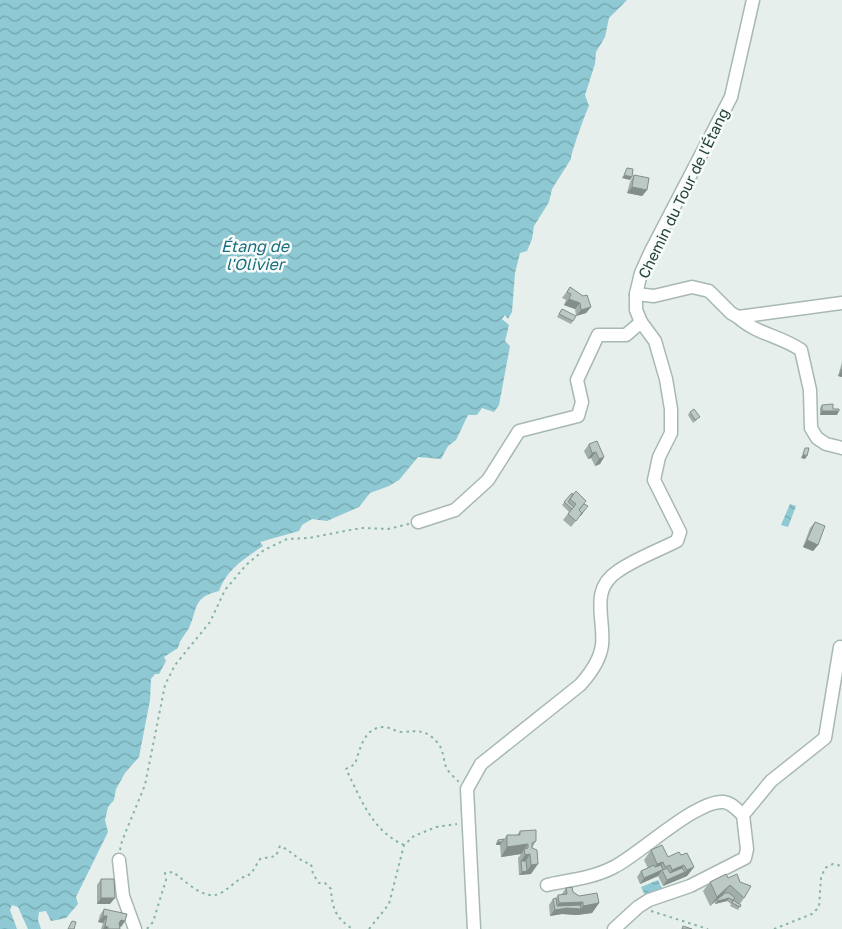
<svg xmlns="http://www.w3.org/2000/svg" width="842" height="929" viewBox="0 0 842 929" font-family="'Golos Text',sans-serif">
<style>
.water{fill:url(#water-waves)}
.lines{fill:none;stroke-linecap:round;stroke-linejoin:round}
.minor-casing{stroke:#a8b8b2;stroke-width:15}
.path{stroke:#86b3a5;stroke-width:2;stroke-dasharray:2.5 4;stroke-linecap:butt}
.minor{stroke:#fff;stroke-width:12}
.wall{fill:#a1aea9}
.shaded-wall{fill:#838d89}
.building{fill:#bbcac4;stroke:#838d89}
.labels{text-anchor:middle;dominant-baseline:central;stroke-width:5;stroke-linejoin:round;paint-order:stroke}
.street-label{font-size:15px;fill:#24423a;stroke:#f7fbf9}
.water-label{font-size:16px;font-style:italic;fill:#1c6f80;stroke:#f7fbf9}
</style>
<defs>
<pattern id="water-waves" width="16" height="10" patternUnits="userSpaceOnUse" patternTransform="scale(1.25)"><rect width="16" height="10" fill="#8ec9d4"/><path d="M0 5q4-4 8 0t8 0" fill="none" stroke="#74a5ad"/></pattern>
</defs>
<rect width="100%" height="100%" fill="#e6efeb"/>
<g class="water">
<path d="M 0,0 L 627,0 L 609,18 L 605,37 L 596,52 L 595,64 L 585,95 L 589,106 C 586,111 570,156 571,159 L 552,189 L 549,202 L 534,226 L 532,239 L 527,251 L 520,253 L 515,273 L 512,312 L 508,319 L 505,315 L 502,319 L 509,325 L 505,341 L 510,346 L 499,405 L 494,412 L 482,408 L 477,415 L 468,415 L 456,440 L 448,446 L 441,459 L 418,457 L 399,480 L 389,486 L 370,493 L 359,507 L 327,521 L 312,519 L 302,525 L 299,531 L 260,542 L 263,546 C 245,558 226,570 219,591 C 193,597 198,608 189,628 C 185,635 180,639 178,648 L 164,657 L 166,661 L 159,674 L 155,674 L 151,679 L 150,700 L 139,757 L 125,773 L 116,789 L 114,800 L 108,807 L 105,820 L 108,832 L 76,897 L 78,904 L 66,918 L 51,921 L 46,911 L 39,912 L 38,920 L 41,929 L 28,929 L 18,907 L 12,905 L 10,910 L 17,929 L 0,929 Z"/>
<polygon points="790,504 796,506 788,527 781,525"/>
<polygon points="658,880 662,888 645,895 641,887"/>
</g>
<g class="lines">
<defs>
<g id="minor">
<polyline points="636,294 654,296 692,287 709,291 731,313 738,317 842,303"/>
<path d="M 738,317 C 756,334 781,336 801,350 L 810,390 L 811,428 L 817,438 L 826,444 L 842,448"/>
<polyline points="418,522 455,510 488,480 519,431 578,416 582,402 577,380 598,335 626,335 641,322"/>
<polyline points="119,860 123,896 135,929"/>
<path d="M 547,885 C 570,880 593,878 614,867 C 640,854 697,799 724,802 C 732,803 737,810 743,815"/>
<path d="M 474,929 L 467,789 L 481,764 L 580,685 C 590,674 600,661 602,645 C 605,618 589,590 618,571 C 635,559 657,551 677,541 L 680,532 L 654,480 L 659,457 L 671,433 L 671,409 L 666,379 L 655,341 L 641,322 L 636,310 L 636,294 L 641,273 L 651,251 L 731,97 L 753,0"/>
<polyline points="614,929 638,907 649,900 690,886 745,858 747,849 743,815 771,781 825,738 840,647"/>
</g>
</defs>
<use href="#minor" class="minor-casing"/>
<g class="path">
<path d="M 404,845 C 372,831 361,799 346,769 L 355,764 C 360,749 364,727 384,727 C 390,727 396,732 402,732 C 418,731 425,729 437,742 C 444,750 443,759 446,767 C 448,772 455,778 459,782"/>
<polyline points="120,850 122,841 145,785 165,685 175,665 210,622 225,590 246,565 264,550 287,539 309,538 361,528 388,529 409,524"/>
<polyline points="651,911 708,929"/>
<path d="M 147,929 L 153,922 L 166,880 L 165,873 L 173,872 C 185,881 206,902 221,893 C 234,885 236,879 251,874 L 260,859 L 276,856 L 280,846 C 292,851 298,861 311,864 L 313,874 L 319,883 L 325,883 L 331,889 C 332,908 336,919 353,929"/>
<polyline points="369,929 389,904 404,845 414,836 436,827 457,824"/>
<polyline points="774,929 812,914 819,907 821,878 825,868 833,864 842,866"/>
</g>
<use href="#minor" class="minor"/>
</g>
<g class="wall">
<polygon points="634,175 647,190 642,196 627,193 630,182"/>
<polygon points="570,287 591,307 586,313 576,316 575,309 564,305 566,300 562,298"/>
<polygon points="562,309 573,321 571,324 557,317"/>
<polygon points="842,362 842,377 838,376"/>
<polygon points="822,405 833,409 837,415 820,415 820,408"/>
<polygon points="690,412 697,420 693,423 688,415"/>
<polygon points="589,444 604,457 600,464 595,466 591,458 588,459 584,451"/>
<polygon points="572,493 584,504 588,506 571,527 563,520 569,512 562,505"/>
<polygon points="815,522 818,545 813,551 803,547 810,528"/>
<polygon points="520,831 536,841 532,848 531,874 519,875 518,858 521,854 501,857 500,845 496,845 496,843 498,840 504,839 507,835 517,835"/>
<polygon points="651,850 668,857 681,855 694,867 687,876 663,886 658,876 640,884 637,877 641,871 648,868 644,860"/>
<polygon points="728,878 744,898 740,904 741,905 738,910 730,906 732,902 731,904 727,901 715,904 715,902 710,906 703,891 710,882"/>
<polygon points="101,879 110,904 97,904 97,885"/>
<polygon points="566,888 573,892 579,896 599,903 592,913 577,915 562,914 550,916 549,905 553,899 556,898 558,895 561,895"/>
<polygon points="104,909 125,921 121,927 120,927 120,929 101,929 103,923 98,922 100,915"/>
</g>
<g class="shaded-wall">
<polygon points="624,175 632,177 630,180 622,178"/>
<polygon points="632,187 647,190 642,196 627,193"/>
<polygon points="569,299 580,303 575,309 564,305"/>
<polygon points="591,307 586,313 576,316 581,310"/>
<polygon points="842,368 842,377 838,376 840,373 841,370 839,373"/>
<polygon points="822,411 839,411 837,415 820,415"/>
<polygon points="596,452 591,458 588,459 592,453"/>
<polygon points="803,454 807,456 805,459 801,458"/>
<polygon points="604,457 600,464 595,466 599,459"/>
<polygon points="807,540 818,545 813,551 803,547"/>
<polygon points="498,842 502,842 500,845 496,845"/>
<polygon points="528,844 521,854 501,857 507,847"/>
<polygon points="530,854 524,864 521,861 525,855"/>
<polygon points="663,862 656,871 651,874 657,864"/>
<polygon points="538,864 531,874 519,875 522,872 527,871 531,865"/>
<polygon points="684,865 678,874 666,880 672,870"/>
<polygon points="694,867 687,876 680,879 687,870"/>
<polygon points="662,870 658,876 640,884 644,878"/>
<polygon points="685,872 680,879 663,886 667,880"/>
<polygon points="730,885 723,894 710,906 717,897"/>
<polygon points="101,898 115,898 110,904 97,904"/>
<polygon points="729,898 727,901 715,904 718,901"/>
<polygon points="583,902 578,909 581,909 583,906 599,903 592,913 577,915 562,914 550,916 559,903"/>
<polygon points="103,916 107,916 103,923 98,922"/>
<polygon points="121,920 125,921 121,927 117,926"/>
<polygon points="105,926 108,927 107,929 103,929"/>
</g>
<g class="building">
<polygon points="627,168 633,169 632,177 624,175"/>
<polygon points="634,175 649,178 647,190 632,187"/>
<polygon points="570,287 583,296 587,295 591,307 581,310 580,303 569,299 571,294 567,292"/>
<polygon points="562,309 576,316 573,321 559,314"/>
<polygon points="833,404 833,409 839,409 839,411 822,411 822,405"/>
<polygon points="694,409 700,417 695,420 690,412"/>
<polygon points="597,441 604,457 599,459 596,452 592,453 589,444"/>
<polygon points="805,448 809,448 807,456 803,454"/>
<polygon points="576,491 586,501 579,510 582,513 576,521 568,514 576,504 570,499"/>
<polygon points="572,493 573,494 568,502 574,507 572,509 564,502"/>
<polygon points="584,504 588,506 580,516 582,513 579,510"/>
<polygon points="815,522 825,526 818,545 807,540"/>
<polygon points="536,830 536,841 532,843 532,848 537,850 538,864 531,865 530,854 525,855 524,849 528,848 528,844 507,847 507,835 520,835 520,831"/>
<polygon points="504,839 502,842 498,842 498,840"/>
<polygon points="662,845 668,857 679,852 681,855 687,853 694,867 687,870 684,865 672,870 670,865 665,867 663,862 657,864 651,850"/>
<polygon points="521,861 526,861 527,871 522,872"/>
<polygon points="654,865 655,867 661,865 663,870 667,868 670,873 682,868 685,872 667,880 662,870 644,878 641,871"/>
<polygon points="726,874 728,878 737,874 740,882 751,886 744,898 730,885 717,897 710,882"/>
<polygon points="101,879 114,879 115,898 101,898"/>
<polygon points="572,887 573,892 579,896 597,893 599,903 583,906 583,902 559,903 558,895 567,894 566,888"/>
<polygon points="725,893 729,893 735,898 733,900 729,898 718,901 717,900"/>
<polygon points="556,898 557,906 580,905 581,909 567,908 555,910 553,899"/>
<polygon points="733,900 741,905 740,907 732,903"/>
<polygon points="104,909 127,914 125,921 121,920 119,923 120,929 108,929 108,927 105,926 107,916 103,916"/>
<polygon points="72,921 76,922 74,929 68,929"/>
<polygon points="683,926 692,929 682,929"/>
</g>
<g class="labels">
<g class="street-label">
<text transform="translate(683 193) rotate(-64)">Chemin du Tour de l'Étang</text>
</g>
<g class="water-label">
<text x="255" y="246">Étang de<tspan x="255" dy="18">l'Olivier</tspan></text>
</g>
</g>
</svg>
